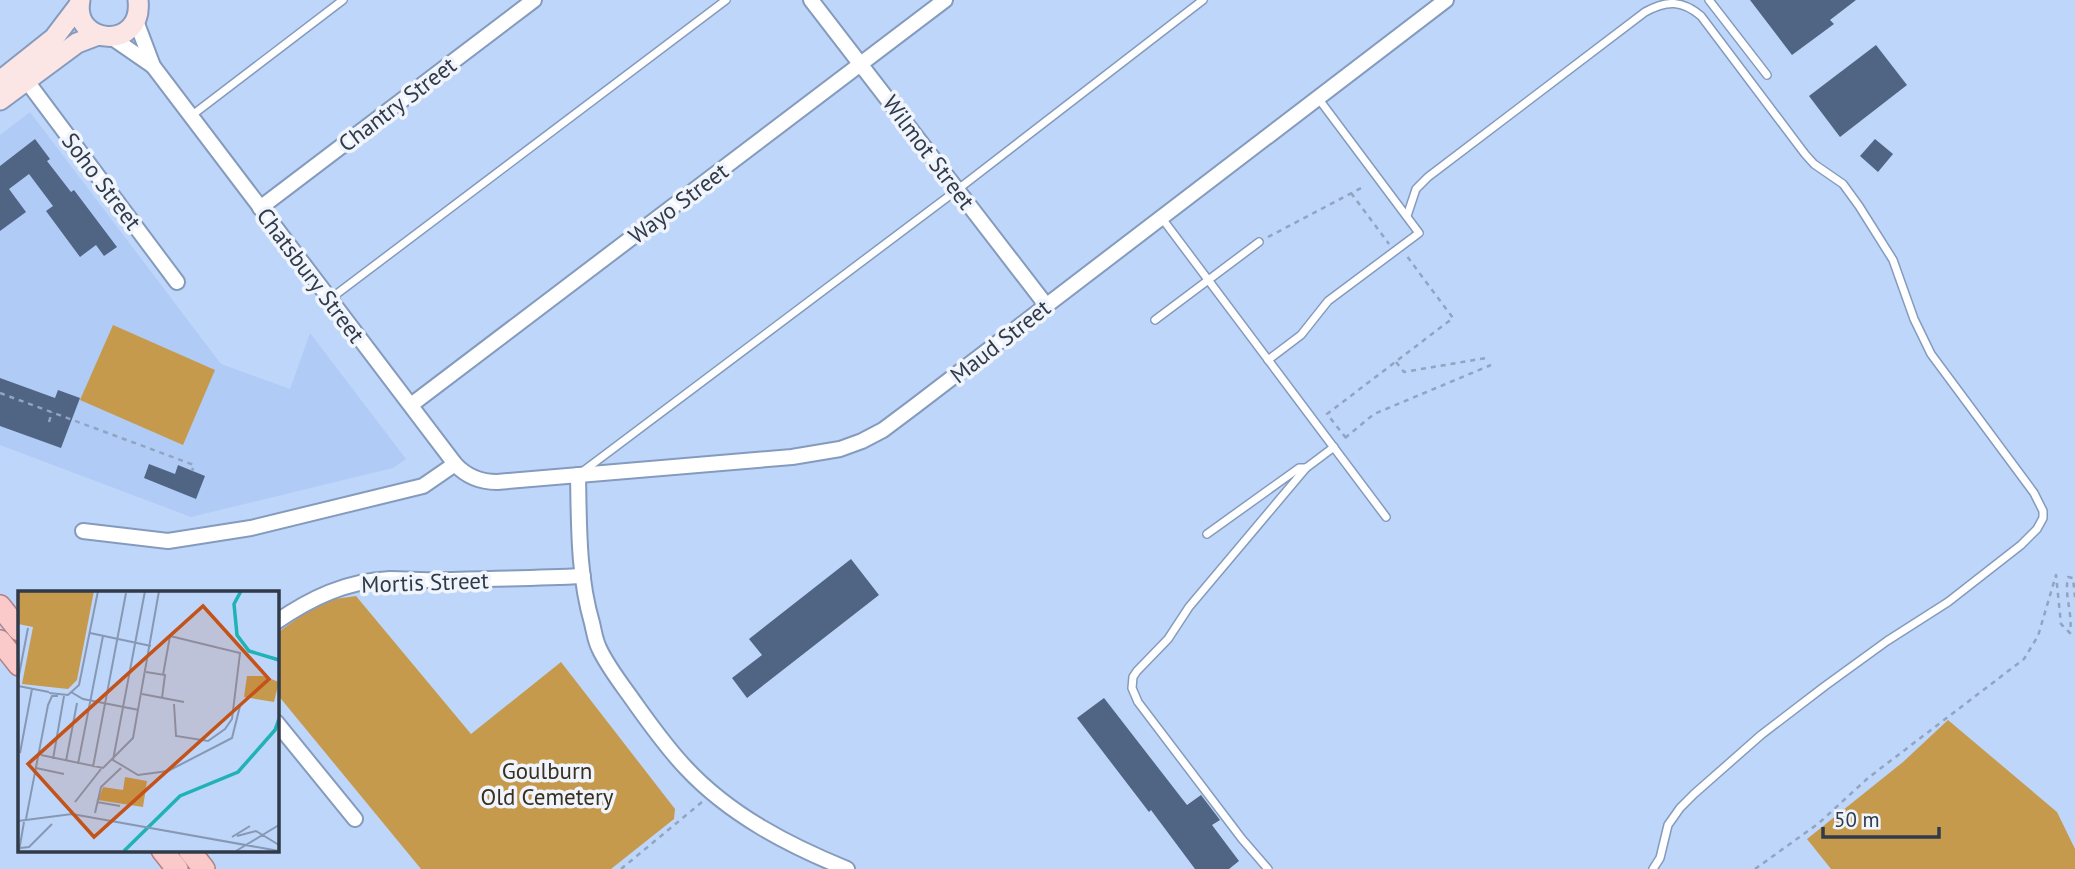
<svg xmlns="http://www.w3.org/2000/svg" width="2075" height="869" viewBox="0 0 2075 869" font-family="'PT Sans',sans-serif">
<style>
.built{fill:#b0cbf5}
.green{fill:#c69a4c}
.building{fill:#506484}
.lines{fill:none;stroke-linecap:round;stroke-linejoin:round}
.lane-casing{stroke:#859bbd;stroke-width:10}
.street-casing{stroke:#859bbd;stroke-width:18}
.secondary-casing{stroke:#859bbd;stroke-width:23}
.primary-casing{stroke:#b18186;stroke-width:24}
.path{stroke:#91a4c1;stroke-width:2.5;stroke-dasharray:5 5;stroke-linecap:butt}
.lane{stroke:#fff;stroke-width:7}
.street{stroke:#fff;stroke-width:14}
.secondary{stroke:#fce5e5;stroke-width:19}
.primary{stroke:#facaca;stroke-width:21}
.labels{text-anchor:middle;dominant-baseline:central;stroke-width:7;stroke-linejoin:round;paint-order:stroke}
.street-label{font-size:23px;fill:#313a48;stroke:#f0f5fd}
.park-label{font-size:23px;fill:#3b2f1d;stroke:#f0f5fd}
.inset-river{fill:none;stroke:#1fb2b7;stroke-width:3.5}
.inset-road{fill:none;stroke:#8698b3;stroke-width:2}
.view{fill:#c35318;fill-opacity:0.15;stroke:#c35318;stroke-width:3.5}
.inset-edge{fill:none;stroke:#313a48;stroke-width:3.5}
</style>
<rect width="100%" height="100%" fill="#bed6fa"/>
<polygon class="built" points="30,112 221,364 290,389 310,333 406,459 393,468 191,517 0,445 0,135"/>
<g class="green">
<polygon points="113,325 215,370 183,445 80,400"/>
<polygon points="356,596 471,734 561,662 675,809 674,819 611,869 421,869 277,694 276,634 321,601"/>
<polygon points="1948,720 2057,812 2075,849 2075,869 1831,869 1807,839 1903,762"/>
</g>
<g class="building">
<polygon points="1750,0 1856,0 1830,20 1834,24 1792,55"/>
<polygon points="1876,45 1907,85 1840,137 1809,96"/>
<polygon points="35,139 50,159 47,161 71,192 74,190 117,247 104,256 96,245 80,257 46,211 53,206 29,174 9,189 26,212 0,231 0,166"/>
<polygon points="1875,139 1893,154 1878,172 1860,156"/>
<polygon points="0,378 55,398 58,390 80,398 61,448 0,426"/>
<polygon points="149,464 175,474 178,465 205,476 196,499 144,478"/>
<polygon points="851,559 879,595 747,698 732,678 762,655 749,639"/>
<polygon points="1104,698 1187,805 1201,795 1220,820 1212,825 1239,861 1229,869 1195,869 1151,810 1149,812 1077,718"/>
</g>
<g class="lines">
<defs>
<g id="lane">
<polyline points="1709,0 1767,75"/>
<polyline points="191,116 343,0"/>
<path d="M 1407,216 L 1416,189 L 1428,177 L 1645,12 C 1667,0 1682,0 1701,16 L 1805,154 L 1814,164 L 1843,184 L 1859,206 L 1893,260 L 1914,319 L 1931,354 L 2034,493 L 2043,511 L 2043,518 L 2037,529 L 2021,545 L 1948,602 L 1887,641 L 1825,686 L 1761,735 L 1694,794 L 1680,808 L 1668,825 L 1660,858 L 1653,869"/>
<polyline points="1161,217 1386,517"/>
<polyline points="330,299 726,0"/>
<polyline points="1155,320 1259,242"/>
<polyline points="1268,360 1301,335 1328,301 1419,233 1318,98"/>
<polyline points="582,472 957,190 1203,0"/>
<polyline points="1207,534 1299,468 1306,468 1334,447"/>
<polyline points="1268,869 1242,839 1138,702 1132,688 1133,677 1137,671 1168,639 1189,607 1306,468"/>
</g>
<g id="street">
<polyline points="811,0 1046,305"/>
<path d="M 136,21 L 153,66 L 455,464 C 466,476 479,482 497,482 L 792,457 L 840,449 L 862,441 L 883,430 L 915,406 L 1446,0"/>
<polyline points="111,37 153,66"/>
<polyline points="26,80 177,282"/>
<polyline points="260,208 534,0"/>
<polyline points="411,405 945,0"/>
<path d="M 578,475 C 579,524 578,575 592,623 C 594,631 595,640 599,648 C 608,668 624,687 637,706 C 652,727 668,749 686,768 C 730,815 788,845 847,869"/>
<polyline points="83,531 168,541 251,528 423,486 455,464"/>
<path d="M 276,622 C 311,598 346,581 390,579 C 409,579 429,581 449,580 C 493,579 538,578 583,576"/>
<polyline points="276,722 355,819"/>
</g>
<g id="secondary">
<path d="M 80,0 C 71,46 144,51 138,0"/>
<polyline points="0,81 54,38 79,5"/>
<polyline points="0,100 77,43 98,35"/>
</g>
<g id="primary">
<polyline points="0,606 19,630"/>
<polyline points="0,641 19,665"/>
<polyline points="162,850 177,869"/>
<polyline points="189,850 204,869"/>
</g>
</defs>
<use href="#lane" class="lane-casing"/>
<use href="#street" class="street-casing"/>
<use href="#secondary" class="secondary-casing"/>
<use href="#primary" class="primary-casing"/>
<g class="path">
<polyline points="1351,193 1389,244"/>
<polyline points="1268,237 1365,186"/>
<polyline points="1396,362 1404,372 1486,358"/>
<polyline points="0,393 194,465 192,471"/>
<polyline points="49,422 52,412"/>
<polyline points="1345,438 1374,414 1491,365"/>
<polyline points="1346,438 1327,414 1453,318 1406,255"/>
<polyline points="621,869 702,802"/>
<path d="M 1755,869 L 1819,823 L 1868,778 L 2024,659 L 2038,636 L 2056,575 L 2061,624 L 2070,633 C 2073,612 2064,597 2068,577 L 2073,578 L 2075,597"/>
</g>
<use href="#lane" class="lane"/>
<use href="#street" class="street"/>
<use href="#secondary" class="secondary"/>
<use href="#primary" class="primary"/>
</g>
<g class="labels">
<g class="street-label">
<text transform="translate(397 104) rotate(-37)">Chantry Street</text>
<text transform="translate(929 152) rotate(53)">Wilmot Street</text>
<text transform="translate(102 181) rotate(53)">Soho Street</text>
<text transform="translate(678 203) rotate(-37)">Wayo Street</text>
<text transform="translate(311 275) rotate(53)">Chatsbury Street</text>
<text transform="translate(1000 341) rotate(-38)">Maud Street</text>
<text transform="translate(425 582) rotate(-2)">Mortis Street</text>
</g>
<g class="park-label">
<text x="547" y="770">Goulburn<tspan x="547" dy="26">Old Cemetery</tspan></text>
</g>
</g>
<g transform="translate(18 591)">
<rect width="261" height="261" fill="#bed6fa"/>
<path d="M 0,0 L 76,0 L 59,89 L 50,98 L 4,93 L 15,36 L 0,33 ZM 229,85 L 245,85 L 261,91 L 256,111 L 226,106 ZM 107,186 L 129,190 L 125,216 L 80,209 L 85,196 L 105,199 Z" fill="#c69a4c"/>
<path class="inset-river" d="M 223,0 L 216,13 L 219,44 L 231,60 L 261,69M 106,260 L 162,205 L 220,181 L 257,139 L 261,128"/>
<path class="inset-road" d="M 127,0 L 95,169 L 120,184 L 150,180 L 214,147 L 222,115M 72,42 L 133,55M 128,81 L 147,84 L 144,107M 145,84 L 152,45 L 222,62 L 214,128 L 207,138 L 190,150 L 158,145 L 156,113M 0,89 L 10,37M 0,95 L 31,101M 53,101 L 65,108 L 121,119M 31,102 L 50,104 L 61,94 L 80,0M 124,103 L 166,111M 2,162 L 14,98M 23,164 L 85,177 L 115,147 L 141,0M 35,168 L 46,105M 48,170 L 59,112M 60,173 L 85,45M 75,176 L 108,2M 18,177 L 46,183M 57,211 L 83,178M 79,211 L 102,215M 77,222 L 83,196 L 103,177M 8,228 L 30,114 L 34,105 L 40,105M 0,230 L 54,223 L 261,260M 219,245 L 238,240 L 261,254M 214,246 L 232,235M 2,257 L 11,256 L 34,233M 1,260 L 6,231M 218,260 L 261,234"/>
<path class="view" d="M 185,15 L 251,88 L 76,246 L 10,173 Z"/>
<rect width="261" height="261" class="inset-edge"/>
</g>
<path d="M1823 827v10h116v-10" fill="none" stroke="#313a48" stroke-width="3.5"/>
<text x="1834" y="827" font-size="21" fill="#313a48" stroke="#f0f5fd" stroke-width="5" paint-order="stroke">50 m</text>
</svg>
